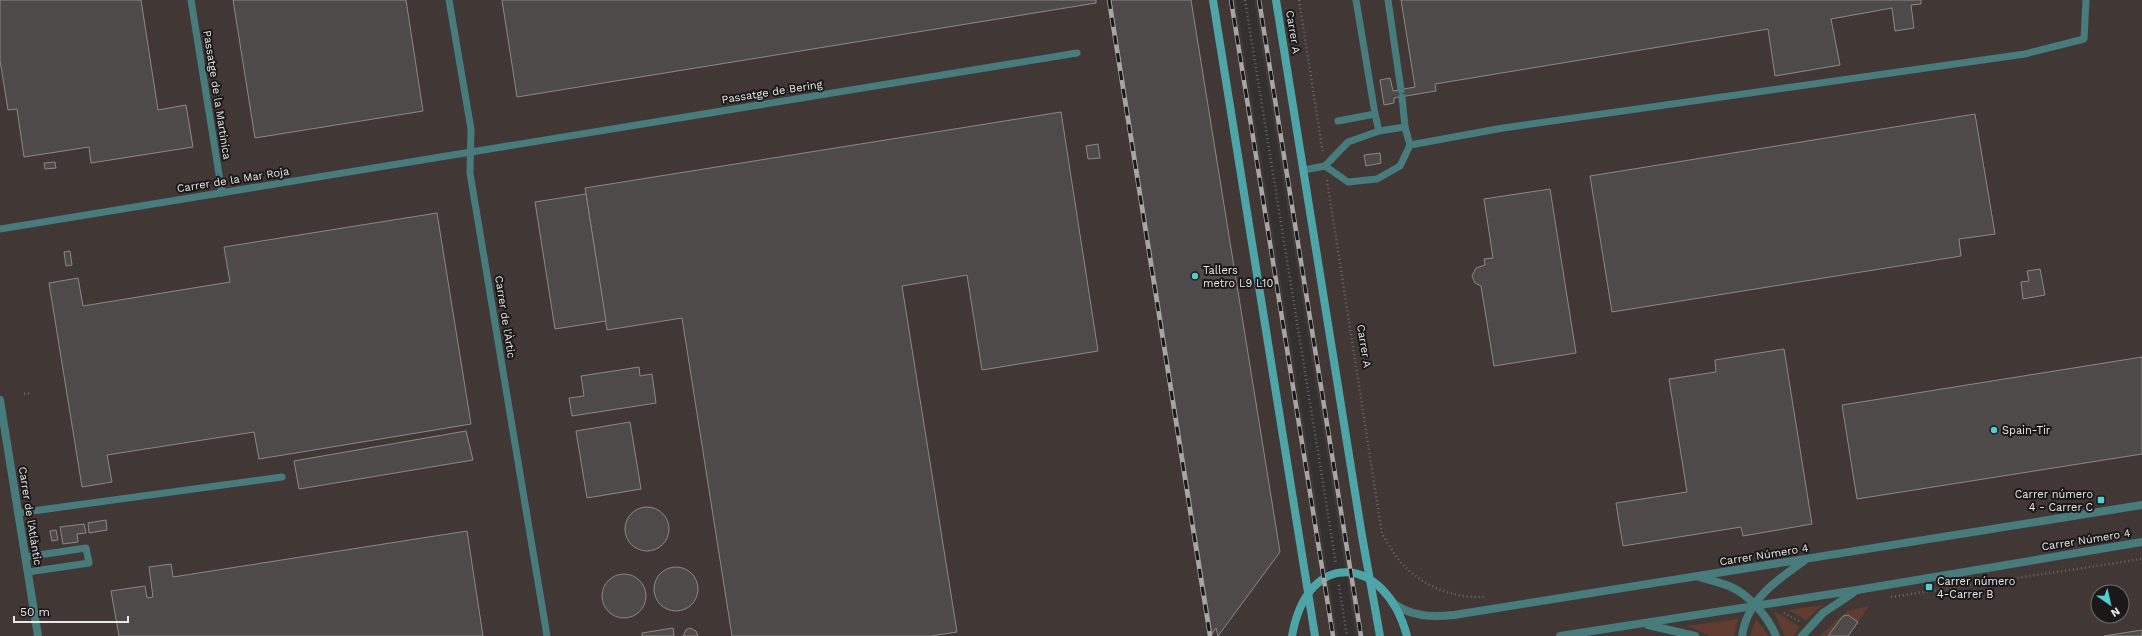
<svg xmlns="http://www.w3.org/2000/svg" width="2142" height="636" viewBox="0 0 2142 636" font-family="'Work Sans',sans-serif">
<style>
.built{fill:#413835;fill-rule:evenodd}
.green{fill:#613d31}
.building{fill:#4d4a49;stroke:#8b8887}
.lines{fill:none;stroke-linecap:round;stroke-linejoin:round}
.path{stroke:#6b6968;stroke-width:2.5;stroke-dasharray:1 3;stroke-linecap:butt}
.service{stroke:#477b7c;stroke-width:7}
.minor{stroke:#477b7c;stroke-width:8}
.tertiary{stroke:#477b7c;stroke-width:8}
.secondary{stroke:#4da5a7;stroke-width:8}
.rail-casing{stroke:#a8a6a5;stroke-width:4.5}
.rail{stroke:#1a1818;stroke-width:3;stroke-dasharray:9;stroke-linecap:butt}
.poi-dot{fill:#52cdd0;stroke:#1a1818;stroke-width:1.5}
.labels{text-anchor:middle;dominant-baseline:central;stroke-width:4;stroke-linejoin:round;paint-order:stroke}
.street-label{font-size:11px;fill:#e9e8e7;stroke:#1a1818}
.poi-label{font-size:11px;fill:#e9e8e7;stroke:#1a1818;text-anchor:start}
</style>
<rect width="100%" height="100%" fill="#33302f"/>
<g class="built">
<polygon points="0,0 1236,0 1338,636 0,636"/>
<path d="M 1254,0 L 2142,0 L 2142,636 L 1356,636 ZM 2098,592 L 2122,592 L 2122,616 L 2098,616 Z"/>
</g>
<g class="green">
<polygon points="1823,605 1806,620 1788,610"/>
<polygon points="1869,606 1858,622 1848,615 1843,616 1828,636 1819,636 1848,611"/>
<polygon points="1776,612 1800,627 1793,636 1785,636 1774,612"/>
<polygon points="1738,619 1734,636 1710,636 1688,626"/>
<polygon points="1756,619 1769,636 1750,636"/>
</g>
<g class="building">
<polygon points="0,0 141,0 158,110 186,105 193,147 91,163 89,147 24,157 17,109 8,110 0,60"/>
<polygon points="233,0 406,0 423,111 255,138"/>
<polygon points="502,0 1096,0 1096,3 517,97"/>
<polygon points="1111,0 1191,0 1280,552 1218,636 1216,628 1212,634"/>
<polygon points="1401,0 1921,0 1921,4 1911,5 1914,28 1895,31 1892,8 1831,19 1840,65 1775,76 1768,29 1435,84 1436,91 1394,98 1394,103 1384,105 1380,80 1390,78 1393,91 1415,87"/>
<polygon points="1061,112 1098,351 982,370 967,275 902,286 957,632 931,636 732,636 682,318 607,330 585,188"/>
<polygon points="1975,114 1995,234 1959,239 1961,256 1612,312 1590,176"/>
<polygon points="1098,144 1100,158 1088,159 1086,146"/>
<polygon points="1380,153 1381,163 1366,166 1364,155"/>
<polygon points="55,162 56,168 45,169 44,163"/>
<polygon points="1550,189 1576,353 1494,366 1481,286 1475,283 1472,276 1476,268 1485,265 1484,259 1493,258 1484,199"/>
<polygon points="586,194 606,321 555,329 535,202"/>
<polygon points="437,213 471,424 259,459 254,432 107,455 112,482 82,487 49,283 78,278 83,306 230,282 224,247"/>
<polygon points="70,251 72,265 66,266 64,252"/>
<polygon points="2040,269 2045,295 2023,299 2021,282 2029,281 2027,271"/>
<polygon points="1784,349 1812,524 1743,536 1741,527 1623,546 1616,503 1687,492 1669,379 1716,372 1715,360"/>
<polygon points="2142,357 2142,454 1857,499 1842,405"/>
<polygon points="639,367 640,376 652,374 656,403 572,416 569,398 584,396 581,376"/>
<polygon points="630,422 641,489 587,498 576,431"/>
<polygon points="466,431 473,460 299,489 294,461"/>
<circle cx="647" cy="529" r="22"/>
<polygon points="106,520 107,530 89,533 88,523"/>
<polygon points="84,524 86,533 77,534 78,542 63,544 60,527"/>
<polygon points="56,530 58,540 52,541 50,531"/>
<polygon points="467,531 483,636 119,636 111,591 145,586 147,598 153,597 149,567 171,564 173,577"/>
<circle cx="676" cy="589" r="22"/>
<circle cx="624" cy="596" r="22"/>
<polygon points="1848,615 1858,622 1848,636 1828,636 1843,616"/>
<polygon points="673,628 674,636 642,636 642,633"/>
<polygon points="690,628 696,631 698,636 683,636 686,630"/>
<polygon points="2142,630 2142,636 2104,636"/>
</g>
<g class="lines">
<g class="path">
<polyline points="1245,0 1336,564"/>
<polyline points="1299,0 1323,154"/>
<path d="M 1327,180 L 1382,534 C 1389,544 1396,558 1405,567 C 1427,588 1454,598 1484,597"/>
<polyline points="24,394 31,393"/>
<polyline points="1339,585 1347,636"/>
<polyline points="1891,597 2142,559"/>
<polyline points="1784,613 1801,622"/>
</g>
<g class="service">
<polyline points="191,0 222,193"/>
<polyline points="449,0 471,129 470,173 547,636"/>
<polyline points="1388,0 1401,90"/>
<polyline points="1402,97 1405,127 1410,145 1503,128 2025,54 2084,39 2086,0"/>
<polyline points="1375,114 1379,131"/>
<polyline points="1338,121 1375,114 1356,0"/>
<polyline points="1325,166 1348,182 1377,179 1400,166 1410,145"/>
<polyline points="1304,170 1325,166 1348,142 1379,131 1405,127"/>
<polyline points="0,229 1077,53"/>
<polyline points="18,513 282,477"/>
<polyline points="25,557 86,548 89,563 28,572"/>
</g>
<polyline class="minor" points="0,400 38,636"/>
<g class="tertiary">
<path d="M 1699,577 C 1709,580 1720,582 1729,586 C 1749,594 1768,617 1776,636"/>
<path d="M 1393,603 C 1412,617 1431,617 1454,615 L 2142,505"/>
<polyline points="1648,625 1695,636"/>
<polyline points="1560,636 1857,590 2142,542"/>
<path d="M 1742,636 C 1747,600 1777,580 1804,561"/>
<polyline points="1802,636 1823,613 1853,593"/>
</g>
<g class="secondary">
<polyline points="1213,0 1315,636"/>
<polyline points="1276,0 1362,536 1380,636"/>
<path d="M 1292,636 C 1308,546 1386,556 1407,636"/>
</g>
<defs>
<g id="rail">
<polyline points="1109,0 1210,636"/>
<polyline points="1231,0 1333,636"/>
<polyline points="1259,0 1361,636"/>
</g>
</defs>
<use href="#rail" class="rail-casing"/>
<use href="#rail" class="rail"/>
</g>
<g class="poi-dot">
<circle cx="1195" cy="276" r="4"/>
<circle cx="1994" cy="430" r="4"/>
<rect x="2097" y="496" width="8" height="8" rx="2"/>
<rect x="1925" y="583" width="8" height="8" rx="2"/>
</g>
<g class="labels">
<g class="street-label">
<text transform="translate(1293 32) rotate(81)">Carrer A</text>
<text transform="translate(772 92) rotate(-9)">Passatge de Bering</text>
<text transform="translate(217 95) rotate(81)">Passatge de la Martinica</text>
<text transform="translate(233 180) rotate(-9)">Carrer de la Mar Roja</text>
<text transform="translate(505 317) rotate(81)">Carrer de l'Àrtic</text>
<text transform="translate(1364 346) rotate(81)">Carrer A</text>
<text transform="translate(30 516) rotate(81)">Carrer de l'Atlàntic</text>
<text transform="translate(2086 540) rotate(-9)">Carrer Número 4</text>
<text transform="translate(1764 555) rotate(-9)">Carrer Número 4</text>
</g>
<g class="poi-label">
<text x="1203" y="270">Tallers<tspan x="1203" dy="13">metro L9 L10</tspan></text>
<text x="2002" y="430">Spain-Tir</text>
<text x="2093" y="494" text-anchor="end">Carrer número<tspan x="2093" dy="13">4 - Carrer C</tspan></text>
<text x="1937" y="581">Carrer número<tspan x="1937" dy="13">4-Carrer B</tspan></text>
</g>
</g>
<g transform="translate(2110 604) rotate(146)"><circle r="19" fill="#1a1818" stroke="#6d6b6b"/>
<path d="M0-3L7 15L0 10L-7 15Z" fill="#52cdd0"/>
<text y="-6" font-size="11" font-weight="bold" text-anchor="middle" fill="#e9e8e7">N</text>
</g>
<path d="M14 616v6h114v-6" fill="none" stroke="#e9e8e7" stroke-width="2"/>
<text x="20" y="616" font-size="12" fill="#e9e8e7" stroke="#1a1818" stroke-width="3" paint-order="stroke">50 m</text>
</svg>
